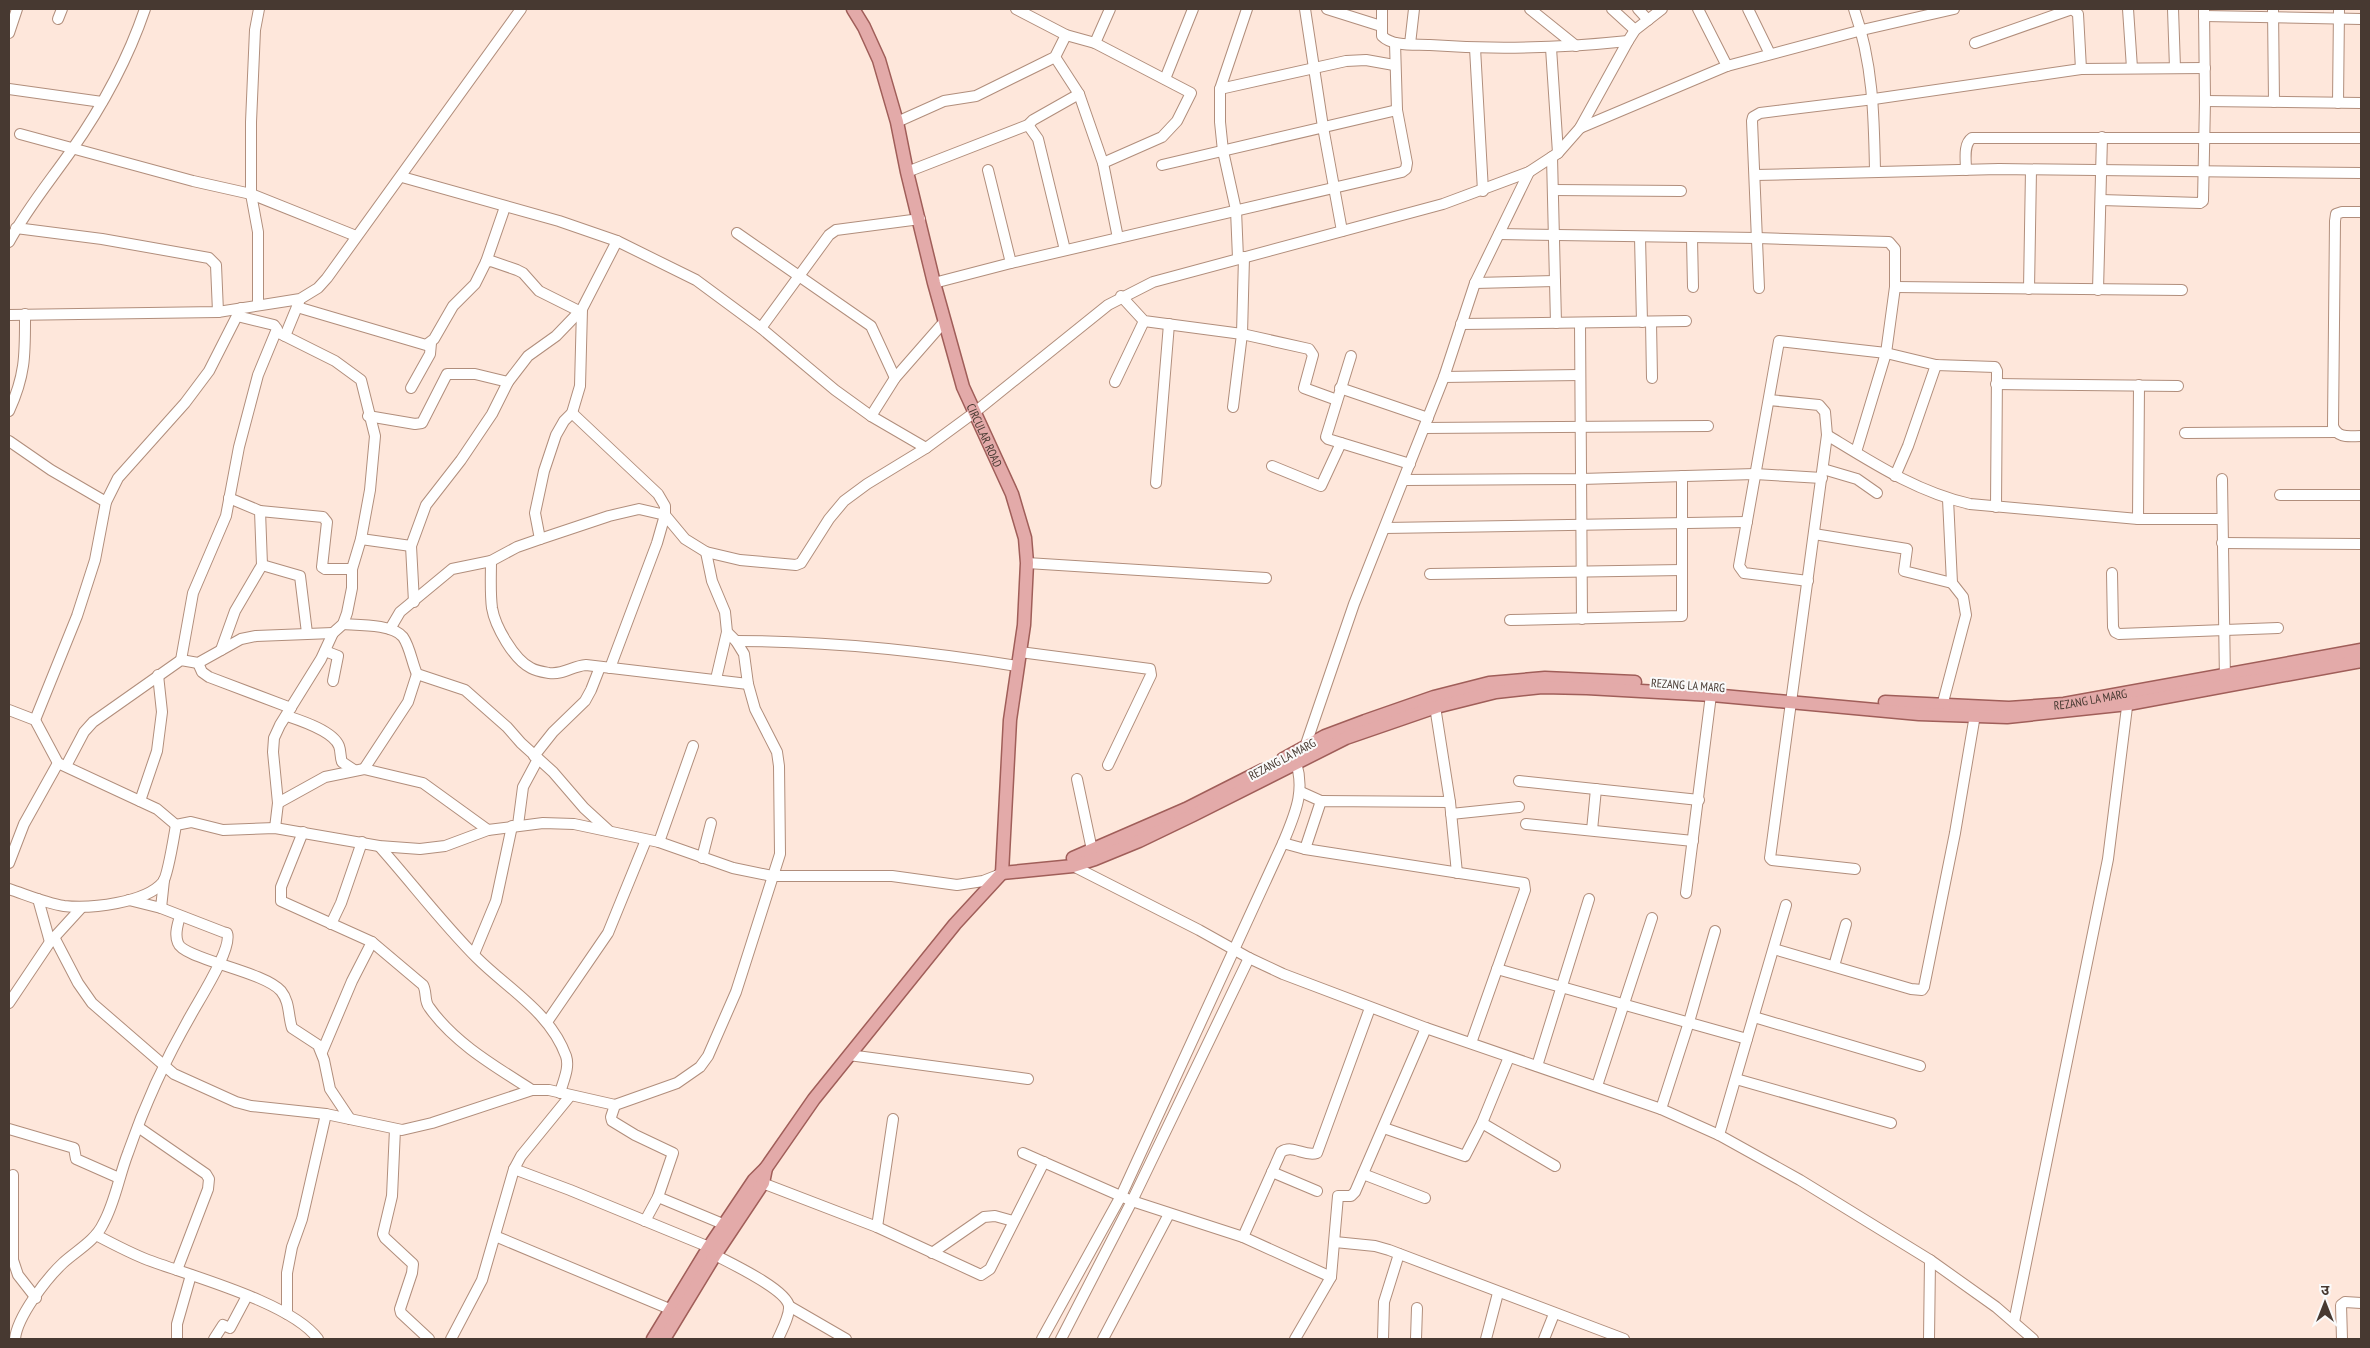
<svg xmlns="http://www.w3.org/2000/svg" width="2370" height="1348" viewBox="0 0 2370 1348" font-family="'PT Sans Narrow','Noto Sans Devanagari',sans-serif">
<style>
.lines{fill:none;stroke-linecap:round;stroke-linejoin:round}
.minor-casing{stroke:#b18e7c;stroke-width:12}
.major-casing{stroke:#a05e59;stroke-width:15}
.minor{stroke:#fff;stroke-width:10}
.major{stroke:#e3aaa9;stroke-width:12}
.labels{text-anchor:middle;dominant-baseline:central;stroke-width:4;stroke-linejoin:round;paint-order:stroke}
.street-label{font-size:12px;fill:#473931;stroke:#fafafa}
</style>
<rect width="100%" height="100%" fill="#fee7db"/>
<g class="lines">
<defs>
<g id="minor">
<polyline points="1016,9 1066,35 1095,43 1191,93 1177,121 1162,137 1103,163"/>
<polyline points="1305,9 1323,127 1342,231"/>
<polyline points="1327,9 1381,26"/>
<path d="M 1382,9 L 1382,36 C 1393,47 1415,44 1430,45 C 1496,50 1561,48 1628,41"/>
<polyline points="1530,9 1576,46"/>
<polyline points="1612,9 1635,30"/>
<polyline points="1638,9 1648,20"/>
<polyline points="1698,9 1727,66"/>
<polyline points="1748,9 1770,54"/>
<path d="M 1854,9 C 1873,63 1874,115 1875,171"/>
<polyline points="2072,9 2078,14 2081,69"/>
<polyline points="2128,9 2132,68"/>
<polyline points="2173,9 2175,68"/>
<polyline points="2273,9 2274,102"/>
<polyline points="2204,16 2361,19"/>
<polyline points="58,19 62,9"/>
<polyline points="9,33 17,9"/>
<polyline points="1095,43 1110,9"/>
<polyline points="1975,43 2072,9"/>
<polyline points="1410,44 1414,9"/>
<polyline points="1475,48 1483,191"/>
<polyline points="1551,48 1558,153"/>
<polyline points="1055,57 1079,94 1103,163 1118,238"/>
<polyline points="1165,79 1193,9"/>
<polyline points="9,89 102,102"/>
<polyline points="1220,89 1346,61 1366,60 1394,65"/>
<polyline points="2205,101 2361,103"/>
<polyline points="2338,103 2339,9"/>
<polyline points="897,122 944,101 976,96 1049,60 1055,57 1066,35"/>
<polyline points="1028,125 1038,139 1065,250"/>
<polyline points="1580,128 1727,66 1862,30 1954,9"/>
<polyline points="20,134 193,181 251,194 356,236"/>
<polyline points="1552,157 1556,323"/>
<polyline points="1162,165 1397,110"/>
<polyline points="988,170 1011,263"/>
<path d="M 1966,170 C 1966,160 1963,144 1972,138 L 2361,138"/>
<polyline points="907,172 1028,125 1033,120 1079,94"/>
<polyline points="1755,175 1999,169 2361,173"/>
<polyline points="402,177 559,221 617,241 696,280 761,328 835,390 871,416 926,448"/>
<polyline points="1553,190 1681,191"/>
<polyline points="2101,200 2200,203 2203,201 2205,101 2204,9"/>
<path d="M 2361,212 L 2342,212 L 2336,214 L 2335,221 L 2333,426 C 2338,439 2349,436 2361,436"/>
<polyline points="16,228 102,239 209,258 216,265 218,312"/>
<polyline points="737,233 871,326 895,378"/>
<polyline points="1499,234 1757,238 1889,242 1895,249 1895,287 1886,353 1856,452"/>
<polyline points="1640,237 1642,322"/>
<polyline points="1692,238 1693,287"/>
<path d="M 9,242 C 26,210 50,181 71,151 C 102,107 128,59 145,9"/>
<polyline points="1238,258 1236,210 1223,151 1220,122 1220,89 1247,9"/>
<polyline points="486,262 505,207"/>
<polyline points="934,283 1011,263 1402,172 1406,169 1407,163 1397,110 1395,43"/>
<polyline points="1475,283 1555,281"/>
<polyline points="1895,287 2182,290"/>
<polyline points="1759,288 1752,121 1753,117 1760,113 1874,99 2081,69 2205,68"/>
<polyline points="2029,289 2031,170"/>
<polyline points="2098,290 2102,137"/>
<polyline points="1121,296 1144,321 1242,334 1309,349 1313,355 1304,388 1337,400"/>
<polyline points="258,305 258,232 251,194 251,122 255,30 259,9"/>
<polyline points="297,307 426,345 434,339 453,306 475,284 486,262 491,261 517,270 523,273 539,291 579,311"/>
<polyline points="9,315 218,312 300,299 318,288 327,278 521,9"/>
<polyline points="1651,322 1652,378"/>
<polyline points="1580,323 1582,619"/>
<polyline points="1461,324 1686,321"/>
<polyline points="761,328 829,235 836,230 920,219"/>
<polyline points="285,336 299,302"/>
<polyline points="1351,356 1326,437 1328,439 1410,464"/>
<polyline points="1444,377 1580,375"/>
<polyline points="1115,382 1144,321"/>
<polyline points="1996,384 2178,386"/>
<polyline points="411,388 430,354 431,343"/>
<polyline points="1340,388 1428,418"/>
<polyline points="1769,400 1819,405 1825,412 1827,435 1770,858 1772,860 1855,869"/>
<polyline points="1233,407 1242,334 1244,257"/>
<path d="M 9,411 C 26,374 25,353 25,314"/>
<polyline points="572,413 658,494 665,506 665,515 657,543 610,668"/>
<polyline points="368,416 415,424 422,423 447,374 475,374 508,382"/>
<polyline points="871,416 895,378 944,322"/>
<polyline points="1424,428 1708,426"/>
<polyline points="2185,433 2336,432"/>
<path d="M 1827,435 C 1873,463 1917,492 1970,504 L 2138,519 L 2222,519"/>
<polyline points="9,441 51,470 106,502"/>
<polyline points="1272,466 1321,486 1341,443"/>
<polyline points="1823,469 1857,479 1877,493"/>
<polyline points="1895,476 1908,446 1936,365"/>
<polyline points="2222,479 2225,681"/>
<polyline points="1404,480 1581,479 1755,474 1822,478"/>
<polyline points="1156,483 1169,324"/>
<polyline points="2280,495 2361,495"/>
<polyline points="260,511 323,517 327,522 322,567 325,569 352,569"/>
<polyline points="2138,519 2139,385"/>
<polyline points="1385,528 1747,522"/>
<polyline points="1814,534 1907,549 1904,571 1952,583"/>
<polyline points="361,539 411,546"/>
<polyline points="540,539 535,513 544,471 556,435 564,421 572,413 580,386 582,309 617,241"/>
<polyline points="2222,543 2361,544"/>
<path d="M 491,561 C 491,576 490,593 492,608 C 495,626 514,660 531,668 C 536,671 543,672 549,673 C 564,675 572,666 586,665 L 748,684"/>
<polyline points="1027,563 1266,578"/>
<polyline points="262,565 300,576 307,633"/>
<polyline points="2112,573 2113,627 2115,632 2119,634 2278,628"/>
<polyline points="1430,574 1682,570"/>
<polyline points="1808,581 1744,573 1739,566 1779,341 1886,353 1936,365 1995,367 1997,371 1996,507"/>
<polyline points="414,602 411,546 426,505 461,460 492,414 508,382 528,356 556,336 582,309"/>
<polyline points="1510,620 1682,616 1682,476"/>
<path d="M 343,624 C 358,625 393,624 403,637 C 410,647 412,663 417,674 L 465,690 L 507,727 L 521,743 L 553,772 L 584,808 L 608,830"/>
<polyline points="390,629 400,612 452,569 491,561 517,547 540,539 609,516 639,509 665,515 685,539 706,552 740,560 796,565 801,563 829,519 844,501 867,484 926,448 975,412 1108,305 1153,282 1443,204 1529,172 1558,153 1580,128 1628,41 1635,30 1662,9"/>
<path d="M 736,641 C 831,641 924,651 1017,666"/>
<polyline points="221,650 235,611 262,565 260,511 229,498"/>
<polyline points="325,651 338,656 333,681"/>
<polyline points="1020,652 1150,669 1151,675 1108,765"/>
<polyline points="181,660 193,593 226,516 239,447 258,375 277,329 274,325 237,316"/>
<polyline points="198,663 202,672 209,677 291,708"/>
<polyline points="716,679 727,632"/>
<polyline points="1434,700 1450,802 1457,873"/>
<polyline points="1942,706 1966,615 1963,597 1952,583 1948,499"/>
<polyline points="9,710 35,720 58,763 157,809 176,825"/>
<path d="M 287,716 C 302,721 333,731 339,746 C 341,751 340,757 342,762 L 354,770"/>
<polyline points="35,720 77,616 95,560 106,502 118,478 185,403 209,371 241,308"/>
<polyline points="1305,747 1354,604 1444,377 1475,283 1529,172"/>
<polyline points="534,756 553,732 585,701 591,690 600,667"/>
<polyline points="66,766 84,732 93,722 181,660 198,663 241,639 256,636 333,633"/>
<polyline points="364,769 408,702 417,674"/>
<polyline points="1077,779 1092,850"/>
<polyline points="1519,781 1699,800"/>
<polyline points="1301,792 1321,801"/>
<polyline points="140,801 157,751 162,712 158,675"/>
<polyline points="278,803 325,777 364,769 423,783 488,830"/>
<polyline points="1451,814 1519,807"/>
<polyline points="1526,824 1693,841"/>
<polyline points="518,825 523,787 538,759"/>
<polyline points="275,828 278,803 273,752 274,738 280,725 321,659 333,633 343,624 347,613 352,588 352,569 361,539 370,490 375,436 361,380 335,361 277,332"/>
<polyline points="1592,830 1596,789"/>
<path d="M 303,832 L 281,887 L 281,901 L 372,942 L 423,985 C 427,992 424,1001 429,1007 C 454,1043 496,1067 532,1090"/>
<polyline points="659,842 693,746"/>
<polyline points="1283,843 1305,849 1524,883 1525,890 1471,1043"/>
<path d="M 379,846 C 412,883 442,923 477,958 C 508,989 550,1012 566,1056 C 570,1068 563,1081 560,1093"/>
<polyline points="1305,849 1321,801 1450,802"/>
<polyline points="702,858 711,823"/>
<polyline points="9,863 24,824 58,763"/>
<polyline points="1073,866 1199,930 1249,958 1283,974 1426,1028 1661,1109 1719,1135 1800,1180 1930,1260 1996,1307 2033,1339"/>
<path d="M 9,889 C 27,895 45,903 64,906 C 90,909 146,903 163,882 C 168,875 174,836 176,825 L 191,822 L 223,830 L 275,828 L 379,846 L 420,849 L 445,846 L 488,830 L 543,823 L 574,824 L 659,842 L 733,868 L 772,876 L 892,876 L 957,885 L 983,881 L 1001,874"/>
<polyline points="1686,893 1712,687"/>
<polyline points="38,899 50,942"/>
<polyline points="129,900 161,908 164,880"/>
<path d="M 180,916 C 178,924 174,934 178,943 C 183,959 264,971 281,991 C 290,1002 288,1016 292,1028 L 318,1045 L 324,1060 L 330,1089 L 350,1119"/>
<polyline points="331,924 341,903 362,842"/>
<polyline points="54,937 78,983 92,1003 174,1074 236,1102 251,1106 326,1114 402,1130 432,1123 532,1090 549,1090 615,1105 677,1083 700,1067 708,1056 736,992 780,854 779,766 777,752 755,709 748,684 744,654 736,641 727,632 725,612 712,581 706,552"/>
<polyline points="1774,949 1911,989 1922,990 1924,987 1955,833 1976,709"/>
<polyline points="474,954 496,901 512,826"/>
<polyline points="1834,966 1846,924"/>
<polyline points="1497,969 1747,1039"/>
<polyline points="9,1003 50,942 82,907"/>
<polyline points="1754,1017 1920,1066"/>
<polyline points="547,1022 608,933 646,840"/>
<polyline points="322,1052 352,981 372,942"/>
<polyline points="849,1055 1028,1079"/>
<polyline points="1537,1066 1589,899"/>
<polyline points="1736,1079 1891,1123"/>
<polyline points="1597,1086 1652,918"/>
<polyline points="615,1105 611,1117 612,1121 635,1135 673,1153 658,1197 723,1224"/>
<polyline points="1661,1109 1689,1022 1715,931"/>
<polyline points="1482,1123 1555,1166"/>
<polyline points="138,1127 206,1174 209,1179 208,1189 177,1270"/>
<polyline points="1384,1128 1465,1156 1482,1123 1509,1057"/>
<polyline points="9,1129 74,1148 76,1159 119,1178"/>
<polyline points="395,1129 392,1196 383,1234 385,1238 413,1264 412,1273 400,1309 401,1313 429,1339"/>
<polyline points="1719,1135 1786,905"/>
<polyline points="1023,1153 1132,1201 1243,1237 1331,1277"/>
<polyline points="514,1169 570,1190 709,1247"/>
<polyline points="1272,1172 1317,1191"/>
<polyline points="1363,1174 1425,1198"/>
<polyline points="13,1175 13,1260 18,1275 36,1298"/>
<polyline points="757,1181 877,1227 981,1275 990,1269 1044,1162"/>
<polyline points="645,1221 658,1197"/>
<polyline points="877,1227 893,1119"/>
<path d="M 96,1235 C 113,1244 130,1253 148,1260 C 191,1276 292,1303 318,1339"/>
<polyline points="495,1236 672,1310"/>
<path d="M 1243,1237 L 1281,1152 C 1293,1144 1304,1157 1317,1153 L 1370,1008"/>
<polyline points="1335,1242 1375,1246 1389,1250 1624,1339"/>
<polyline points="932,1253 984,1217 995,1216 1013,1221"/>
<path d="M 715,1255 C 730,1263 786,1289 789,1306 C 790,1315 782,1330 778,1339"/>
<polyline points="789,1306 846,1339"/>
<polyline points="287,1314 287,1273 292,1247 302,1219 326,1114"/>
<polyline points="2014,1322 2108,859 2128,699"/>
<path d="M 15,1339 C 17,1317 46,1279 63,1263 C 76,1251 95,1241 103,1224 C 115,1203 119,1176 128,1153 C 145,1104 165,1060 191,1015 C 199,1000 233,948 227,933 L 223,932 L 161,908"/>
<polyline points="177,1339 177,1324 191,1275"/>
<polyline points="214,1339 223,1325 230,1328 247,1296"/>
<polyline points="451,1339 482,1280 514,1169 521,1156 570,1096"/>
<path d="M 1042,1339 L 1121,1196 L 1283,843 C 1295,814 1307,789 1294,757"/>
<polyline points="1061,1339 1132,1201 1249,958"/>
<polyline points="1103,1339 1169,1214"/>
<polyline points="1295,1339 1331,1277 1338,1196 1351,1196 1355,1192 1426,1028"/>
<polyline points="1383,1339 1384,1302 1399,1254"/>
<polyline points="1416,1339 1417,1308"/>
<polyline points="1486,1339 1498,1293"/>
<polyline points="1544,1339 1554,1314"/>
<polyline points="1929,1339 1930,1260"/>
<polyline points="2342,1339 2341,1305 2345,1302 2361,1303"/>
</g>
<g id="major">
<path id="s1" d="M 853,9 L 864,27 L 879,60 L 897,122 L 907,172 L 934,283 L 963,387 L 1012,494 L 1025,538 L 1027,563 L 1024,625 L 1010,720 L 1002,873"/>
<path id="s2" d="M 1885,702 L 2009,708 L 2064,704 L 2361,650"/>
<polyline points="1283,759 1325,736 1365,721 1434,697 1489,683 1545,678 1635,682"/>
<polyline points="1073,858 1186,809 1263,770"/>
<polyline points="1002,873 1073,866 1095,859 1139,841 1193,815 1346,738 1436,707 1496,692 1542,687 1587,688 1712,695 1919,714 2007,717 2128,704 2361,661"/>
<polyline points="653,1339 709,1247 754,1180 766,1168 814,1099 955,924 1002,873"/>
<polyline points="664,1339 715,1255 763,1183 766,1168"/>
</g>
</defs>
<use href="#minor" class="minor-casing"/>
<use href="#major" class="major-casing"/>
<use href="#minor" class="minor"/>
<use href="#major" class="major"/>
</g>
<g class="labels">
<g class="street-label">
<text stroke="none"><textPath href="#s1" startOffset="448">CIRCULAR ROAD</textPath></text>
<text transform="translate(1688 685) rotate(4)">REZANG LA MARG</text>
<text stroke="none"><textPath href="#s2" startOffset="206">REZANG LA MARG</textPath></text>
<text transform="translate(1282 759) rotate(-28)">REZANG LA MARG</text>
</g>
</g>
<rect width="2370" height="1348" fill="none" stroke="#473931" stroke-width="20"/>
<g transform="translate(2325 1303)" stroke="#fafafa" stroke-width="4" paint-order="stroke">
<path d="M0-4L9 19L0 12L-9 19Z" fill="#473931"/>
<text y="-8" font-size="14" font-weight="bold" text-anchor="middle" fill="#473931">उ</text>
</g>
</svg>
